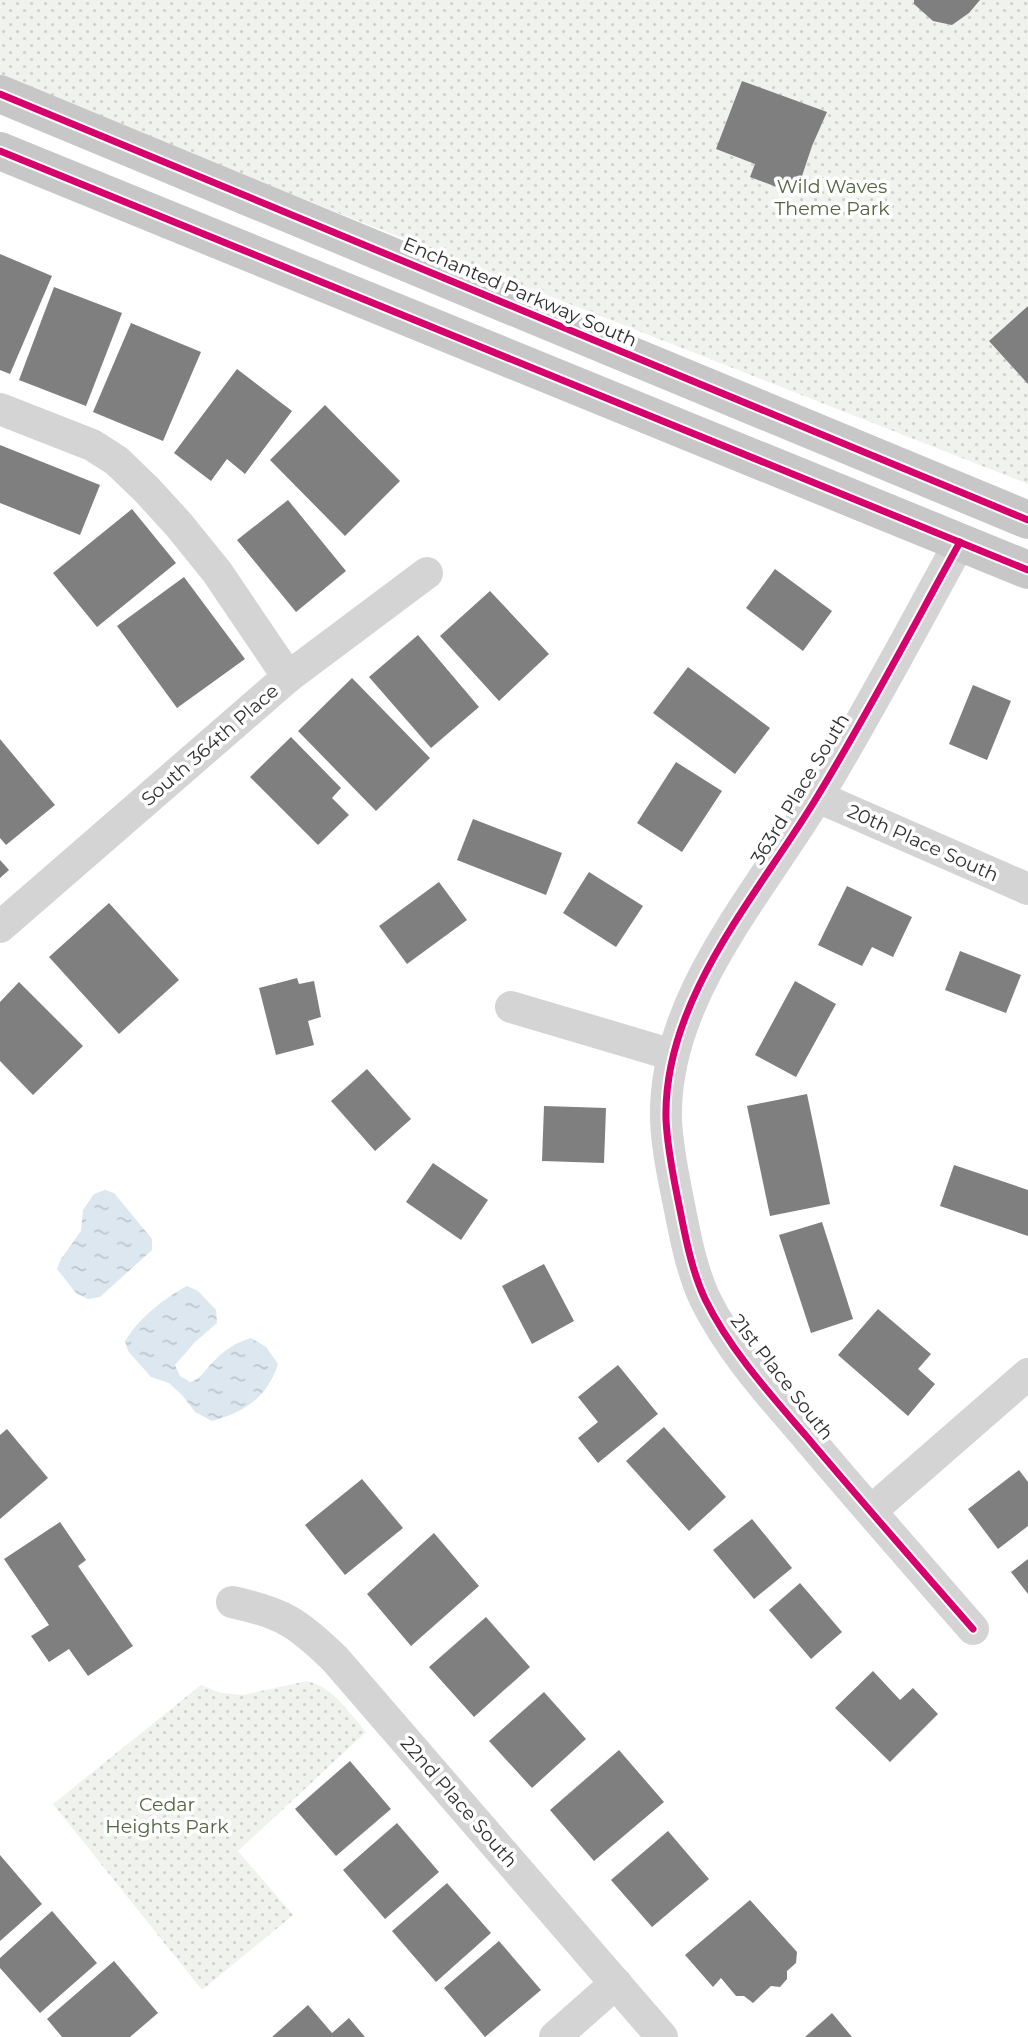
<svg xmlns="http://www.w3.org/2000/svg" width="1028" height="2037" viewBox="0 0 1028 2037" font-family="Montserrat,sans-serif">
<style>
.grass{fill:url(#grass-dots)}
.water{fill:url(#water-ripples)}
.building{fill:#7f7f7f}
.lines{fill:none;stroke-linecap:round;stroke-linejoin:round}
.minor{stroke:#d4d4d4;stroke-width:32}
.primary{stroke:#c7c7c7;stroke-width:38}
.cycleway-casing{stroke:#fff;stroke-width:11}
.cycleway{stroke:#d6006c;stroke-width:7}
.labels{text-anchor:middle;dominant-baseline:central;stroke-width:7;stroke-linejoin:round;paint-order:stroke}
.park-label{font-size:19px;fill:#526541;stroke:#fff}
.street-label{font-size:19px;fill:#2f2f2f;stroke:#fff}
</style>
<defs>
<pattern id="grass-dots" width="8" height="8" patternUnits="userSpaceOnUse" patternTransform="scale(1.75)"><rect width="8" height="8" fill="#f0f3ed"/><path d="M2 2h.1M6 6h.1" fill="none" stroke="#ced1cc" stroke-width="1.8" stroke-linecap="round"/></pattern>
<pattern id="water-ripples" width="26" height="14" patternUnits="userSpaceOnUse" patternTransform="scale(1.75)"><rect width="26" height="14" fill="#dce7ef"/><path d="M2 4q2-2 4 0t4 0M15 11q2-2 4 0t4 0" fill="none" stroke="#bdc6cd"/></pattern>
</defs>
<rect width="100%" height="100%" fill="#fff"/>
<g class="grass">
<polygon points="0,0 1028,0 1028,484 0,80"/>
<path d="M 307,1681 C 334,1688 348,1711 366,1732 L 238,1851 L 293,1915 L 202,1990 L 53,1804 L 201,1685 L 221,1693 L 243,1695 Z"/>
</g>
<g class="water">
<polygon points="105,1190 114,1193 152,1239 152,1250 100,1297 88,1299 76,1293 57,1269 61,1259 81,1231 83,1210 94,1194"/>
<path d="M 187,1286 L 198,1291 L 216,1310 L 217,1323 L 195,1342 L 175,1365 L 180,1376 L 190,1382 C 201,1379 204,1371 212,1363 C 223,1351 236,1342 251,1338 L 266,1347 L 278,1364 C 267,1398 244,1412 212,1421 L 195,1412 L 182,1395 L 169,1383 L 151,1377 L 128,1351 L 125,1341 C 140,1317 163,1299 187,1286 Z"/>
</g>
<g class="building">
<polygon points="914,0 980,0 969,13 952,25 933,21 914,4"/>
<polygon points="742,81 827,112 812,146 796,194 750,177 755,164 716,149"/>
<polygon points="0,254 52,276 10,374 0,370"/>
<polygon points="54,287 122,313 86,406 19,380"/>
<polygon points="1028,306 1028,384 989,341"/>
<polygon points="131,323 201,352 163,441 93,412"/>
<polygon points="237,369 292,411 245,474 227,459 211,481 174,453"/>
<polygon points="325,405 400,481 345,536 270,460"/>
<polygon points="0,445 100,485 80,535 0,503"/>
<polygon points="288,500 346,571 296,612 237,540"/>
<polygon points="132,509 176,563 97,627 53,573"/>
<polygon points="775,569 832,611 803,651 746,608"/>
<polygon points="184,577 245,659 177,708 117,626"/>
<polygon points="490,591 549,654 499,701 440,636"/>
<polygon points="418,635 479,707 431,748 369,677"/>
<polygon points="688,667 770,728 735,774 653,713"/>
<polygon points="352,678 430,758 376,811 298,731"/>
<polygon points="973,685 1011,701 987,760 949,744"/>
<polygon points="291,737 341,788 332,798 349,815 318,845 250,777"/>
<polygon points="0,739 55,805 6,845 0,838"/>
<polygon points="676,762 722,791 682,852 637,823"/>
<polygon points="473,819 562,853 546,895 457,860"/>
<polygon points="0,860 9,870 0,878"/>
<polygon points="589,872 643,906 616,947 563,913"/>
<polygon points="439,882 467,920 407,964 379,926"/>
<polygon points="847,886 912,917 893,957 872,947 862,966 818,945"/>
<polygon points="109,903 179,980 119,1034 49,957"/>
<polygon points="960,951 1021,975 1006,1013 945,990"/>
<polygon points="297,978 299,984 314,981 321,1017 308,1021 314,1045 276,1055 259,988"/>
<polygon points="795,981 836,1004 796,1077 755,1055"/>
<polygon points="19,982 83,1046 33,1095 0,1061 0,1002"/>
<polygon points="367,1069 411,1119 375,1151 331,1101"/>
<polygon points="807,1094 830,1204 770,1216 747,1106"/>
<polygon points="544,1106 606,1108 604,1163 542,1161"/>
<polygon points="433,1163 488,1200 461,1240 406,1202"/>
<polygon points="954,1165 1028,1190 1028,1236 940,1206"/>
<polygon points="822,1222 853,1319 811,1333 779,1235"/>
<polygon points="544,1264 574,1321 532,1344 502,1286"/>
<polygon points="878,1309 931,1354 918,1369 935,1384 908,1416 838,1355"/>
<polygon points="618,1365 658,1414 598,1463 578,1438 598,1422 578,1397"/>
<polygon points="664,1427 726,1497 689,1531 626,1461"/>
<polygon points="7,1429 48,1478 0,1519 0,1435"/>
<polygon points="1019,1470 1028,1482 1028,1526 998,1549 968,1509"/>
<polygon points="362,1479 403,1528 345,1575 305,1525"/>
<polygon points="752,1519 792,1568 754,1599 713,1550"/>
<polygon points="60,1522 86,1560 78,1566 133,1646 88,1676 69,1649 49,1662 31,1636 49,1625 4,1559"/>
<polygon points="434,1533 479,1586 411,1646 367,1594"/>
<polygon points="1028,1559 1028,1594 1011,1572"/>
<polygon points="800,1583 842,1632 811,1659 769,1610"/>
<polygon points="486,1617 530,1667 474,1717 429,1667"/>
<polygon points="873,1671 900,1700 913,1688 938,1714 890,1762 835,1708"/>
<polygon points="544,1692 586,1739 532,1788 489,1741"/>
<polygon points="619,1750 664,1802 594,1861 550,1810"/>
<polygon points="350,1761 391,1809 336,1856 295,1809"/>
<polygon points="397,1823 439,1872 385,1919 343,1870"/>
<polygon points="668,1831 709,1879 652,1927 611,1880"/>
<polygon points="0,1855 42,1904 0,1941"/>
<polygon points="447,1883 491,1933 436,1982 392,1931"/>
<polygon points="750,1900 797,1952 796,1963 787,1971 787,1979 780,1987 771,1986 753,2003 744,1996 736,1996 721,1978 713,1987 685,1955"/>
<polygon points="52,1911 97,1963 40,2013 0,1968 0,1958"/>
<polygon points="499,1941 541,1990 485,2037 444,1988"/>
<polygon points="114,1961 158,2013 130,2037 62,2037 47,2019"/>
<polygon points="308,2005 332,2033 349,2018 365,2037 272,2037"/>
<polygon points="832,2013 852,2037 805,2037"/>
</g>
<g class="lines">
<g class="minor">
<polyline points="0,409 92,445 117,461 147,490 179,525 217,572 288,677"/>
<path d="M 960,542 C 913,627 867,715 817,797 C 758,895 663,999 666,1119 C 667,1145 672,1170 677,1195 C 684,1229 690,1267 705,1299 C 730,1350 770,1394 807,1437 C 861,1501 917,1565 973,1629"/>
<polyline points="818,797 1028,889"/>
<polyline points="0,927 288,677 427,573"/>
<polyline points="511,1007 673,1055"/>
<polyline points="871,1511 1028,1374"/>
<path d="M 232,1602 C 283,1613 298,1623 335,1659 L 662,2037"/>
<polyline points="555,2037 616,1983"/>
</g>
<g class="primary">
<polyline points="0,94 1028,520"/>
<polyline points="0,151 1028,570"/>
</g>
<defs>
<g id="cycleway">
<polyline points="0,94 1028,520"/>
<polyline points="0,151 1028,570"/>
<path d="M 960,542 C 913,627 867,715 817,797 C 758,895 663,999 666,1119 C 667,1145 672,1170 677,1195 C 684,1229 690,1267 705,1299 C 730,1350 770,1394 807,1437 C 861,1501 917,1565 973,1629"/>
</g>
</defs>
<use href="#cycleway" class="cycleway-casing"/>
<use href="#cycleway" class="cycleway"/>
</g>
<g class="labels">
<g class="park-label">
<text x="832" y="186">Wild Waves<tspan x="832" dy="22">Theme Park</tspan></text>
<text x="167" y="1804">Cedar<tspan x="167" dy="22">Heights Park</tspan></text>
</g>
<g class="street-label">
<text transform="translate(520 292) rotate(23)">Enchanted Parkway South</text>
<text transform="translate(210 745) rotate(-41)">South 364th Place</text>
<text transform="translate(800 789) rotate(-59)">363rd Place South</text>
<text transform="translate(923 843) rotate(24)">20th Place South</text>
<text transform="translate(782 1377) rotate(52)">21st Place South</text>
<text transform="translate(459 1802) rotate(49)">22nd Place South</text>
</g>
</g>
</svg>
